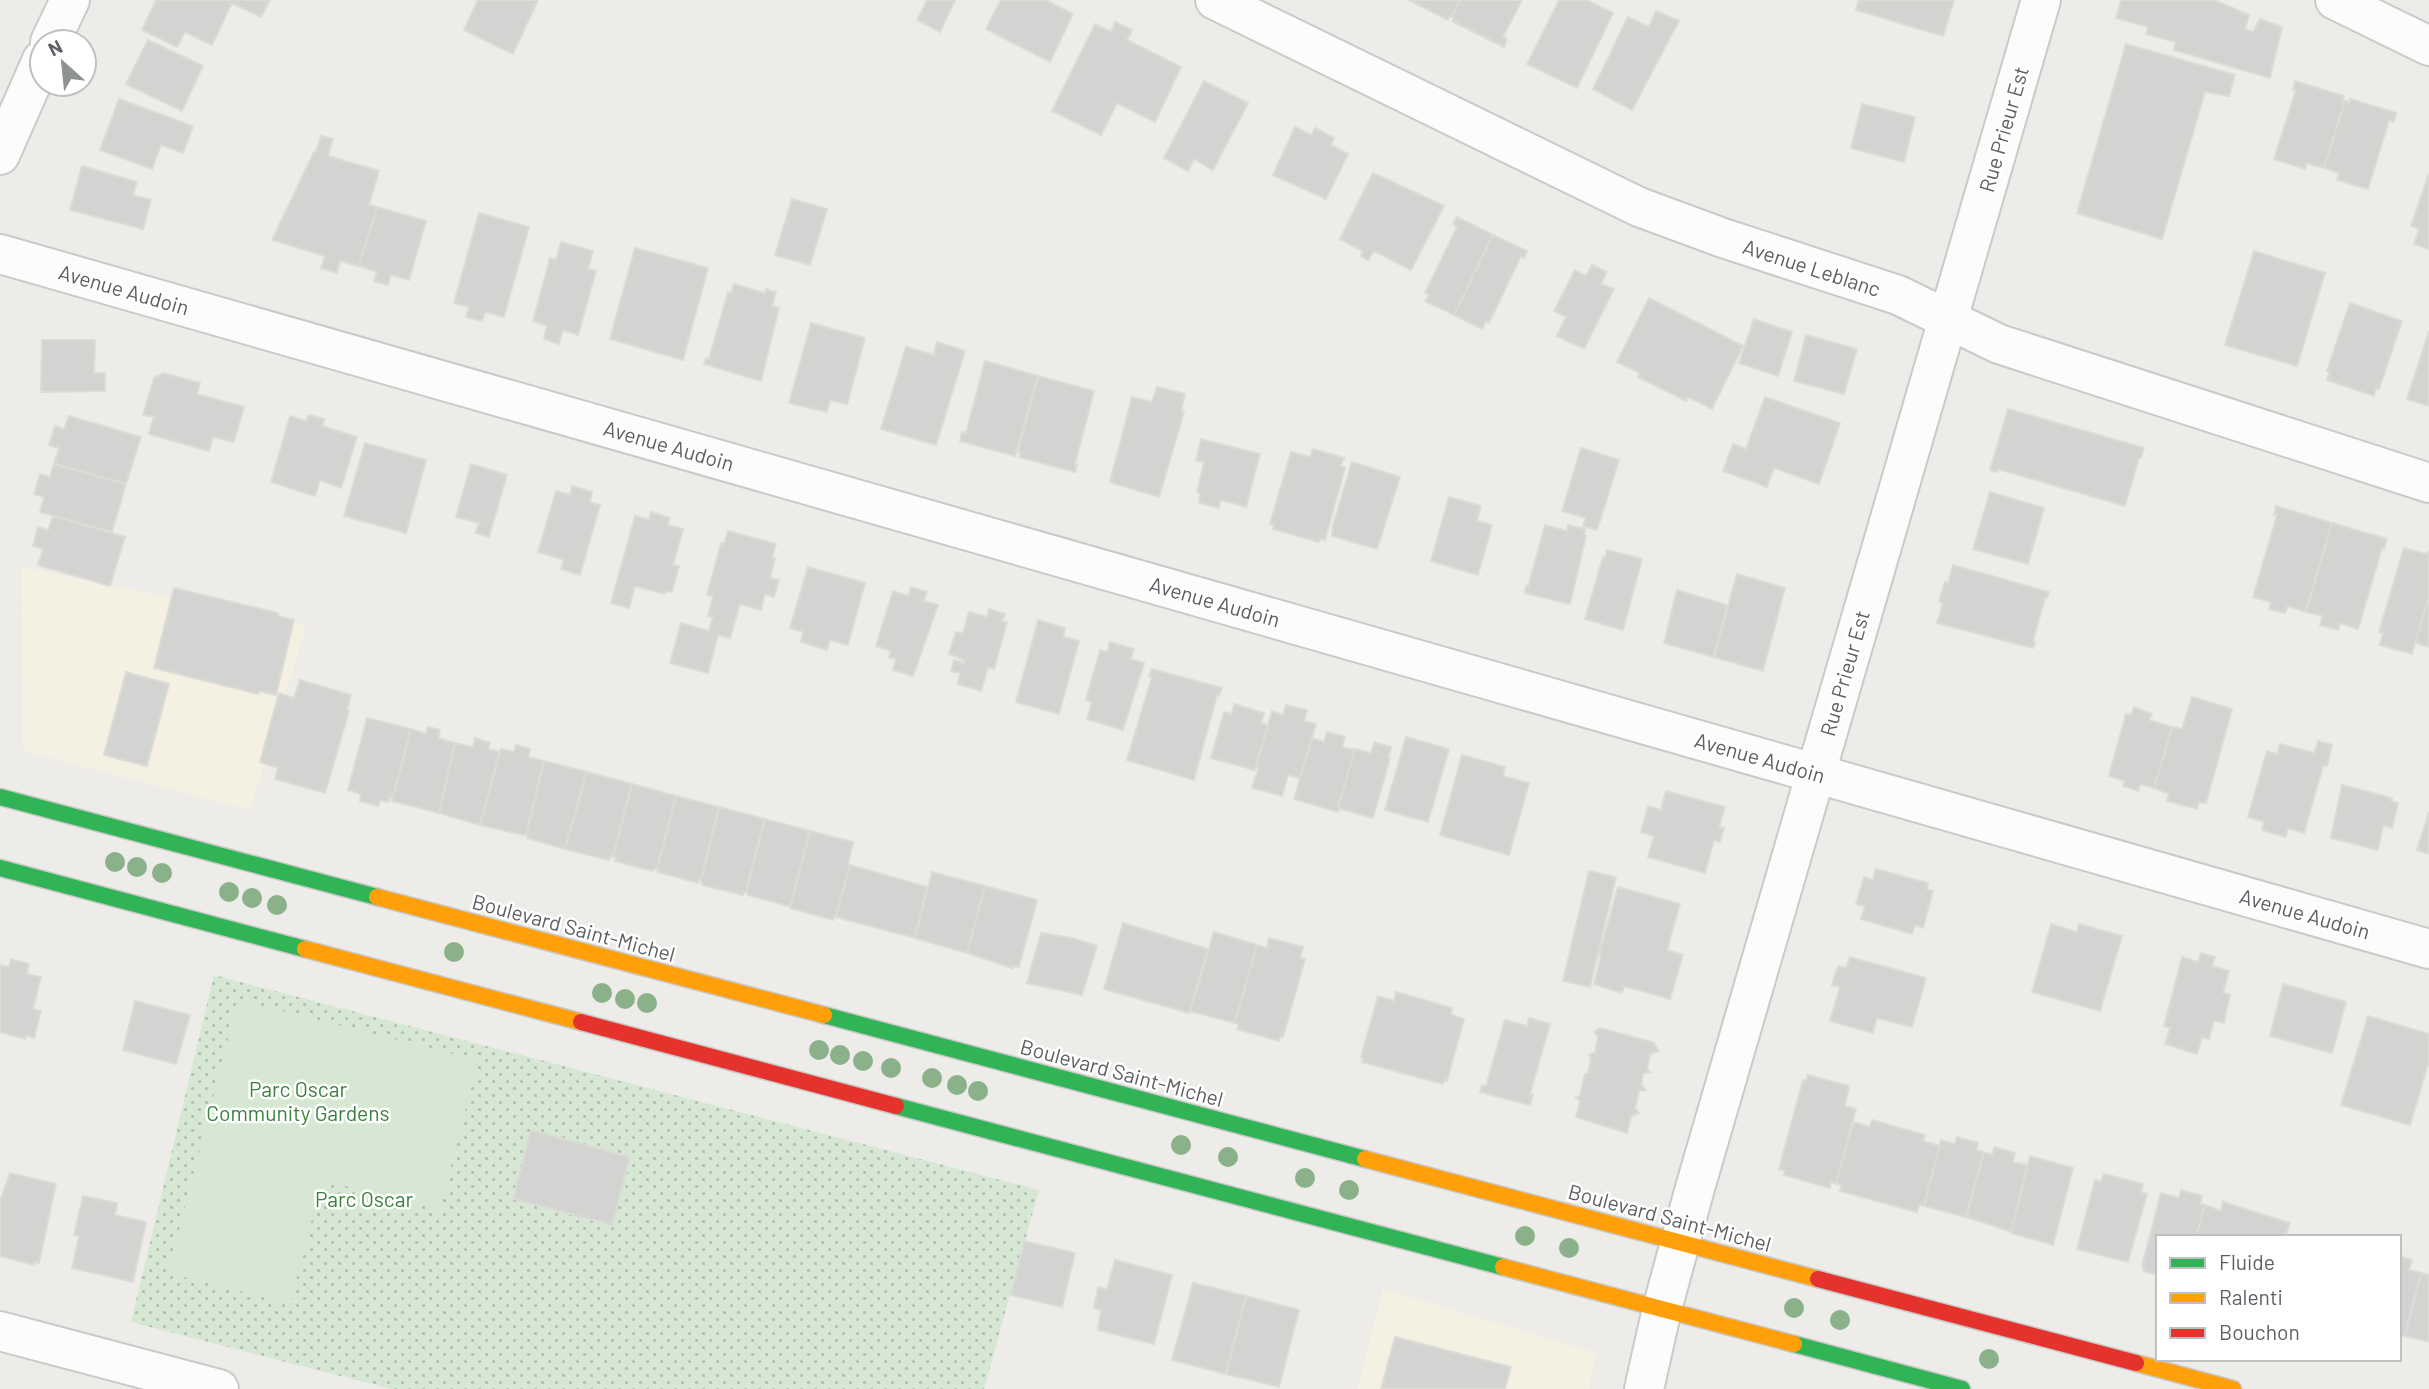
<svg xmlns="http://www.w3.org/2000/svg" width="2429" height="1389" viewBox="0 0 2429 1389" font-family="Barlow,sans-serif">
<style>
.commercial{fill:#f5f1e2}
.park{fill:url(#park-dots)}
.garden{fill:#d6e8d4}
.building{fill:#d3d3d1;stroke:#dcdbd7;stroke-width:2}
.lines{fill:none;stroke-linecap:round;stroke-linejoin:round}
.street-casing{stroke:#c9caca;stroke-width:42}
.fast-casing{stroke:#c8c8c8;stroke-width:19}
.slow-casing{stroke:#c8c8c8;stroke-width:19}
.jam-casing{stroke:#c8c8c8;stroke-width:19}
.street{stroke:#fcfcfc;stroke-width:38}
.fast{stroke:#30b455;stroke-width:16}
.slow{stroke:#ff9f0a;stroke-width:16}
.jam{stroke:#e5322d;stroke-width:16}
.tree{fill:#8ab18a}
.labels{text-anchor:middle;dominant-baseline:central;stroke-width:5;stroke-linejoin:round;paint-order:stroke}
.street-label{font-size:21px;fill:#5d6165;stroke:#fff}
.park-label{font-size:21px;fill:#39813d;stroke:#fff}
</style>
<defs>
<pattern id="park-dots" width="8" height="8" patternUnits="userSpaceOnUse" patternTransform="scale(1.75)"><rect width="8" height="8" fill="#d6e8d4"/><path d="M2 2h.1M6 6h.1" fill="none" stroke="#b1bfb0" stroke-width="1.8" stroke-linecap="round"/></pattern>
</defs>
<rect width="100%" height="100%" fill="#edece8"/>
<g class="commercial">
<polygon points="22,567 306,626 250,810 23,751"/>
<polygon points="1383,1289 1596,1353 1589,1389 1357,1389"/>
</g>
<polygon class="park" points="214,975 1039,1190 984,1389 391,1389 131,1322"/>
<polygon class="garden" points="238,1000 478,1060 440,1210 322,1180 290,1304 168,1273"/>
<g class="building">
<polygon points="156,0 270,0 261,17 232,3 212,45 185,32 177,47 142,30"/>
<polygon points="478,0 538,0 513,54 464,30"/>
<polygon points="927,0 955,0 940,32 917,20"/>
<polygon points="1001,0 1046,0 1073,14 1050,62 986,29"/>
<polygon points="1409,0 1460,0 1452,17 1450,16 1448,20"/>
<polygon points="1460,0 1522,0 1503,37 1507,39 1504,47 1452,21 1454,18 1452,17"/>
<polygon points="1559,0 1586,0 1613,13 1577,88 1527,64"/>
<polygon points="1859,0 1954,0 1943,36 1856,10"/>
<polygon points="2121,0 2214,0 2249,15 2245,29 2253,32 2260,19 2282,27 2270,78 2174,50 2176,42 2146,34 2148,27 2116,18"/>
<polygon points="1656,11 1679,21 1632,110 1593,89 1628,17 1649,27"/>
<polygon points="1115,22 1132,30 1127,40 1181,67 1155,122 1117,103 1101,135 1052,111 1095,24 1111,32"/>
<polygon points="148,40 203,66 182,111 126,84"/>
<polygon points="2126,44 2235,75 2229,96 2205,92 2162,239 2077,213"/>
<polygon points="1204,81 1248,103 1213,170 1194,159 1188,171 1164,158"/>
<polygon points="2295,81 2344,96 2342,101 2345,101 2324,168 2306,163 2305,169 2274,159 2296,90 2293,89"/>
<polygon points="119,99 193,126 183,153 161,145 152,169 100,150"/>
<polygon points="2350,99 2396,113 2394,122 2389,120 2368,189 2337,180 2339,173 2324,168 2345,101 2349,103"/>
<polygon points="1862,104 1915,117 1904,162 1851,148"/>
<polygon points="1295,127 1312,135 1315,128 1334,138 1331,145 1348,154 1326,199 1273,175"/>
<polygon points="321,136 333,139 328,156 379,171 369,205 377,207 359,266 340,261 337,273 321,268 325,256 272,240 314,152 316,152"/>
<polygon points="82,166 137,182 133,195 151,200 143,229 70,210"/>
<polygon points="1373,173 1444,206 1411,270 1374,251 1368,260 1361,256 1363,251 1340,239"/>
<polygon points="2429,173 2429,249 2414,244 2419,229 2411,226"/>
<polygon points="792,199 827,209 810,265 775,255"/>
<polygon points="377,207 426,221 409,280 391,275 388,285 374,281 377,272 359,266"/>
<polygon points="479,213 529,227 504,317 485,312 482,321 466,317 469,307 454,303"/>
<polygon points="1457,217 1493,235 1454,315 1425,301 1429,295 1425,293 1457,227 1453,224"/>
<polygon points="1493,235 1527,251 1524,258 1521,256 1489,323 1486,321 1482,329 1454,315"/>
<polygon points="561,242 593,251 588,269 596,271 578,335 563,330 559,344 544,339 547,326 533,321 550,258 556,260"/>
<polygon points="635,248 708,268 683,360 610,339"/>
<polygon points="2254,251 2325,273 2297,366 2225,345"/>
<polygon points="1592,265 1607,272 1601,284 1614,289 1584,349 1557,336 1566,317 1554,311 1575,270 1586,276"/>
<polygon points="734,284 765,293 766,289 776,292 772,306 779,308 761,381 704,364 706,358 709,359 728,292 731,293"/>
<polygon points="1649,298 1743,346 1712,409 1688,397 1686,401 1638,377 1640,373 1617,362"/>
<polygon points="2350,303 2402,321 2379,389 2376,388 2374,396 2327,380 2330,372 2327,371"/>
<polygon points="1754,319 1792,332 1778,376 1739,363"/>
<polygon points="811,323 865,338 847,404 830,400 827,412 789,403"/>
<polygon points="2429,331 2429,406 2407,399"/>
<polygon points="1806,335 1857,349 1844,394 1794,381"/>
<polygon points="42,340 95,340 94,373 105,373 105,391 41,392"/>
<polygon points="937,342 965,351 936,445 881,429 906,347 934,355"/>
<polygon points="985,361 1038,376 1015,456 960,441 962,432 966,433"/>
<polygon points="163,373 200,383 197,394 244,407 234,442 213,437 209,451 149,434 154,417 143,415 154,378"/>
<polygon points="1038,376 1094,391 1075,464 1077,464 1075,472 1019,457 1021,453 1018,452"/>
<polygon points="1157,387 1185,394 1181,411 1184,412 1159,497 1110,482 1132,397 1152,402"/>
<polygon points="1765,397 1840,423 1819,484 1774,468 1767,487 1723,471 1733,444 1746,449"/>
<polygon points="2008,409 2144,448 2141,458 2139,458 2125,506 1998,469 1998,472 1990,470"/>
<polygon points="309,415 324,419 322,426 357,437 341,488 320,480 315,496 271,482 290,416 306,421"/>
<polygon points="69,416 141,437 126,484 54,464 59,448 49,445 55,426 64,429"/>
<polygon points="1201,439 1260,454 1246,507 1221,500 1219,508 1199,503 1200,493 1197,492 1204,462 1196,461"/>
<polygon points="365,443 426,460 406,533 344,516"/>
<polygon points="1581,448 1619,460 1597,530 1583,526 1586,518 1562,511"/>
<polygon points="1313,449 1344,458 1341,466 1345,468 1325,540 1320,539 1319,542 1273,529 1274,525 1270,524 1291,452 1310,457"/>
<polygon points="1352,462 1400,477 1377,549 1332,536 1333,525"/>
<polygon points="54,464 126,484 112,532 40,512 44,497 34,494 40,474 50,477"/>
<polygon points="471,464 507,475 489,537 476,533 479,523 456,517"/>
<polygon points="572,486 592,492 590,502 600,505 580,575 561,569 564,560 538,552 556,491 570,495"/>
<polygon points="1990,492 2044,508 2028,564 1973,549"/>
<polygon points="1449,497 1481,506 1477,521 1492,525 1478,575 1431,561"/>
<polygon points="2276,506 2332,523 2306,612 2288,606 2285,613 2269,609 2271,602 2253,597 2277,515 2274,515"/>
<polygon points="651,512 670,518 668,525 683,529 673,565 679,566 672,592 666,591 665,594 635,586 629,608 611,603 635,516 649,520"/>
<polygon points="53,516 125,537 110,586 38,565 43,549 33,546 38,527 48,530"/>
<polygon points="2332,523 2387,539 2384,549 2382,548 2358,629 2340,623 2338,630 2320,625 2323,616 2306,612"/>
<polygon points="1545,525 1567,531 1568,525 1585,529 1584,536 1586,536 1570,604 1525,593 1526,586 1528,587"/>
<polygon points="728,531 776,544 772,557 775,558 770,578 779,580 774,597 765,594 761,610 740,604 730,638 718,635 708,673 670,663 681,623 709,631 713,617 708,616 713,596 707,595 721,543 724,544"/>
<polygon points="2404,548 2426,554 2429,552 2429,596 2412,654 2380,645 2383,633 2379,632"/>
<polygon points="1607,550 1642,559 1623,630 1585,619 1603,557 1605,558"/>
<polygon points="1953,565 2049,592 2047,598 2045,598 2033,641 2035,642 2033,648 1937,623 1943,603 1939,601 1945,582 1948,583"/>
<polygon points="808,567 865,583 848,645 830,640 827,650 801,642 803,632 790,628"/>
<polygon points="1737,574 1785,588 1763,671 1714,657"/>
<polygon points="911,587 927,592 924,601 938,605 913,676 893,670 896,659 889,657 891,651 876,646 893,591 908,596"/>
<polygon points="174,588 278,613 278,616 294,620 276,695 259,691 258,694 154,668"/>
<polygon points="1677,590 1727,605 1714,657 1664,643"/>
<polygon points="2429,596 2429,647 2415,643"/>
<polygon points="989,609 1005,614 1002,621 1007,622 994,669 988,667 981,691 958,684 960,673 951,671 954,660 964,663 964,660 949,654 956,632 963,633 969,612 987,617"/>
<polygon points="1038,620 1065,628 1063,637 1079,641 1059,714 1016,702"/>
<polygon points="1110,642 1134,649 1131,659 1144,663 1123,730 1087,719 1092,702 1086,700 1100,650 1107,652"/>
<polygon points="1152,669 1222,688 1219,696 1217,695 1194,780 1127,760 1152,677 1149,676"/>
<polygon points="126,672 169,684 147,766 104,755"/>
<polygon points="300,680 351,695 347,710 349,711 325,793 275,779 278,768 260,762 279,693 294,698"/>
<polygon points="2192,697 2232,709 2206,803 2199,802 2197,809 2167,801 2169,794 2154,788 2172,727 2182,729"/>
<polygon points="1234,704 1264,713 1261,723 1268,725 1255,770 1211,758 1224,712 1232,714"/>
<polygon points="1286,705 1307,710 1304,721 1316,724 1300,778 1288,775 1282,796 1252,788 1259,767 1256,766 1272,711 1283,715"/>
<polygon points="2134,707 2152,714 2149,720 2172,727 2154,788 2140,784 2138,791 2123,786 2125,781 2109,776 2126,714 2131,715"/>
<polygon points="367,718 411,729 393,799 390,797 388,802 380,800 378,806 360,801 361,794 348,790"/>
<polygon points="428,727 440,730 438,738 455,743 439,813 392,801 411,729 426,734"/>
<polygon points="1327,732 1345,737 1342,747 1355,750 1338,812 1294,799 1312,738 1324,742"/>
<polygon points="1406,737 1449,749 1428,822 1385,810"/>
<polygon points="475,738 490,743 488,749 500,752 480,825 439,813 455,743 473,747"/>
<polygon points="2318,741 2332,745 2327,766 2323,766 2304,833 2288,828 2286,837 2262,830 2264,822 2248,817 2267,751 2277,754 2280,744 2314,753"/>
<polygon points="1374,742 1391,747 1388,758 1390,758 1373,818 1338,808 1355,749 1371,753"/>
<polygon points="516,745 530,749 528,757 544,761 526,835 523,835 480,825 501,749 514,752"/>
<polygon points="1462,755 1505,767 1503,776 1529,783 1509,855 1440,835"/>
<polygon points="544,761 587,772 565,849 527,838 528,835 526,835"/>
<polygon points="587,772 632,784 613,857 610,856 609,860 565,849"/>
<polygon points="632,784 676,796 657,869 654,869 653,871 615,861 616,858 613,857"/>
<polygon points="2342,785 2392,798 2391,801 2398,803 2392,828 2383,825 2378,850 2331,838"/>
<polygon points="1666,791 1725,807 1719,827 1724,828 1720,842 1714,840 1705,873 1648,857 1654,836 1641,832 1648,806 1661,810"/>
<polygon points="676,796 719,807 701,880 699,879 698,883 658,872 657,869"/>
<polygon points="719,807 765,819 746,892 744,892 743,895 702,885 701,880"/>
<polygon points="2429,812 2429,854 2417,850"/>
<polygon points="765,819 810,831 791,904 788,906 748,895 746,892"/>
<polygon points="810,831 853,842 848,864 850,865 836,917 834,916 833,920 790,908"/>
<polygon points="850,865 927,887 915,938 836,917"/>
<polygon points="1876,869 1928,883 1927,889 1933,891 1923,928 1915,925 1912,934 1861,919 1865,906 1856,904 1864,877 1873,880"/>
<polygon points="1589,871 1616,877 1590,987 1563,981"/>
<polygon points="932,872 985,886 967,953 915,938"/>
<polygon points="985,886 1037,900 1019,967 1013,966 1013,968 967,953"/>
<polygon points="1618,887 1680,904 1667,950 1683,955 1670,999 1624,986 1622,993 1594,984 1601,956 1599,955"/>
<polygon points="1123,923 1208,949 1189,1013 1104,989"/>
<polygon points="2051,924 2077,932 2079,924 2122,936 2100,1011 2032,992"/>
<polygon points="1214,932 1257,945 1235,1023 1190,1011"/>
<polygon points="1041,933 1072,938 1097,946 1082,995 1027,983"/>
<polygon points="1269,938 1303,947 1300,958 1305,959 1283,1037 1280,1036 1279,1041 1237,1029 1239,1024 1235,1023 1257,945 1267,948"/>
<polygon points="2201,953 2215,957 2212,966 2229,971 2223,993 2230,994 2224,1023 2214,1021 2209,1039 2202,1037 2197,1054 2165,1044 2170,1028 2164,1026 2182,957 2198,962"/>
<polygon points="1850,957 1926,978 1912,1027 1877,1018 1873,1033 1830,1021 1840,987 1832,985 1838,966 1846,968"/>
<polygon points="11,959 29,964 27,974 41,977 33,1009 41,1011 34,1038 26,1035 25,1039 0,1032 0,965 9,967"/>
<polygon points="2283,984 2346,1002 2332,1053 2270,1036"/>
<polygon points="1396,992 1452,1008 1451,1015 1464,1019 1447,1081 1444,1080 1443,1084 1362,1062 1364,1058 1361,1057 1378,996 1394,1001"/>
<polygon points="135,1001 190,1015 176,1064 123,1050"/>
<polygon points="2368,1016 2429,1034 2429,1061 2410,1125 2341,1105"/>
<polygon points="1529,1018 1550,1024 1530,1094 1533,1095 1530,1105 1480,1092 1482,1085 1486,1086 1505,1020 1527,1026"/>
<polygon points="1600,1028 1653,1042 1659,1051 1650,1054 1647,1068 1650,1072 1643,1074 1641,1085 1646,1090 1639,1091 1635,1108 1639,1113 1631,1116 1627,1133 1576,1117 1580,1102 1576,1097 1580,1096 1585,1074 1588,1073 1591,1058 1589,1054 1595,1053 1598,1037 1594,1032"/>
<polygon points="1808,1075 1849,1086 1845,1106 1856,1109 1836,1184 1831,1182 1830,1188 1784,1175 1785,1171 1779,1169 1803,1080 1806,1081"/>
<polygon points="1872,1120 1925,1135 1923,1141 1940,1146 1924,1206 1919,1205 1917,1212 1840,1191 1842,1185 1836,1184 1853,1122 1870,1127"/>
<polygon points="531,1130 630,1157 612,1225 513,1199"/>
<polygon points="1957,1137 1978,1143 1976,1150 1984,1152 1966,1217 1924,1206 1941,1140 1955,1144"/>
<polygon points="1994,1147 2015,1153 2013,1162 2027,1165 2012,1232 1966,1217 1984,1152 1992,1155"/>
<polygon points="2030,1156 2073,1168 2053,1245 2011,1233"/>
<polygon points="10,1173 56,1184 39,1263 35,1262 34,1265 0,1256 0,1201"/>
<polygon points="2104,1174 2143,1184 2141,1192 2147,1194 2128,1262 2077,1249 2095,1180 2101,1182"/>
<polygon points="2181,1190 2202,1196 2200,1204 2205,1205 2196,1237 2158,1237 2158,1275 2143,1271 2144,1266 2142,1266 2161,1193 2179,1198"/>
<polygon points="83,1196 117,1203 115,1215 146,1222 133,1282 72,1268 79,1236 74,1235"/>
<polygon points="2223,1202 2290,1223 2286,1235 2291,1237 2196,1237 2205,1205 2221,1211"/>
<polygon points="1024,1241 1075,1253 1062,1307 1011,1295"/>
<polygon points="2399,1256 2412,1260 2409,1270 2421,1273 2405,1336 2399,1335"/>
<polygon points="1115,1260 1172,1275 1154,1344 1098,1330 1101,1310 1094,1308 1098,1287 1107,1289"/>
<polygon points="2421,1273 2429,1275 2429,1342 2405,1336"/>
<polygon points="1193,1283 1246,1296 1226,1374 1172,1360"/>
<polygon points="1246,1296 1299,1310 1279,1387 1226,1374"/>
<polygon points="1395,1337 1511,1367 1505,1389 1381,1389"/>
</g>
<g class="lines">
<defs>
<g id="street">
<polyline points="1215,0 1639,207 1723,238 1898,295 1999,344 2429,483"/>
<polyline points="2335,0 2429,46"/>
<polyline points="50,42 70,0"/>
<polyline points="0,155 42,60"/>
<polyline points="0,254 2429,949"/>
<polyline points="0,1331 219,1389"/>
<polyline points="1644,1389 1662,1309 1695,1188 2041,0"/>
</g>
<g id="fast">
<polyline points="0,797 377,897"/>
<polyline points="0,868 305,949"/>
<polyline points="824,1015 1365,1159"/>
<polyline points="896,1106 1503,1267"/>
<polyline points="1794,1344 1962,1389"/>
</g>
<g id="slow">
<polyline points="377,897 824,1015"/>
<polyline points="305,949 581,1022"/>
<polyline points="1365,1159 1818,1279"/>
<polyline points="1503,1267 1794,1344"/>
<polyline points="2136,1363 2233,1389"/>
</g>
<g id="jam">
<polyline points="581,1022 896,1106"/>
<polyline points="1818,1279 2136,1363"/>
</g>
</defs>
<use href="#street" class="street-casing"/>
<use href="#fast" class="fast-casing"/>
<use href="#slow" class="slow-casing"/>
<use href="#jam" class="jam-casing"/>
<use href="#street" class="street"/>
<use href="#fast" class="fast"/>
<use href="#slow" class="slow"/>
<use href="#jam" class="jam"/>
</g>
<g class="tree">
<circle cx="115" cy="862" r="10"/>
<circle cx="137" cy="867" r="10"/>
<circle cx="162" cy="873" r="10"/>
<circle cx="229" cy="892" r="10"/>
<circle cx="252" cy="898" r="10"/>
<circle cx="277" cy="905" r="10"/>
<circle cx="454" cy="952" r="10"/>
<circle cx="602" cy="993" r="10"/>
<circle cx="625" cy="999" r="10"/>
<circle cx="647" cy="1003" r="10"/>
<circle cx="819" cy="1050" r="10"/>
<circle cx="840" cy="1055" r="10"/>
<circle cx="863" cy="1061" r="10"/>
<circle cx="891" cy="1068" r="10"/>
<circle cx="932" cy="1078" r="10"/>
<circle cx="957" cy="1085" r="10"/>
<circle cx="978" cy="1091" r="10"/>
<circle cx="1181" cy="1145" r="10"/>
<circle cx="1228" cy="1157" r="10"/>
<circle cx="1305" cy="1178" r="10"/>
<circle cx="1349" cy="1190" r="10"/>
<circle cx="1525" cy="1236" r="10"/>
<circle cx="1569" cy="1248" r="10"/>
<circle cx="1794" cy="1308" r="10"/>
<circle cx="1840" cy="1320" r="10"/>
<circle cx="1989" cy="1359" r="10"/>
</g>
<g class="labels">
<g class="street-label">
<text transform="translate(2003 129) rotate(-74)">Rue Prieur Est</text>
<text transform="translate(1812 267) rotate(18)">Avenue Leblanc</text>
<text transform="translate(124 289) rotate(16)">Avenue Audoin</text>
<text transform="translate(669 445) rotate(16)">Avenue Audoin</text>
<text transform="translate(1215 601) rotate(16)">Avenue Audoin</text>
<text transform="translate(1844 673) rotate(-74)">Rue Prieur Est</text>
<text transform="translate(1760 757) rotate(16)">Avenue Audoin</text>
<text transform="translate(2305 913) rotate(16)">Avenue Audoin</text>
<text transform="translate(574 927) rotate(15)">Boulevard Saint-Michel</text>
<text transform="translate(1122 1072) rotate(15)">Boulevard Saint-Michel</text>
<text transform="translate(1670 1217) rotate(15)">Boulevard Saint-Michel</text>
</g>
<g class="park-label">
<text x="298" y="1088">Parc Oscar<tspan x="298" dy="24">Community Gardens</tspan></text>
<text x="364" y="1198">Parc Oscar</text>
</g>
</g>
<rect x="2156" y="1235" width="245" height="126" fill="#ffffff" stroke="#bec0c1" stroke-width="2"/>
<rect x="2170" y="1258" width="35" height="10" fill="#30b455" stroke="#bec0c1" stroke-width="2"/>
<text x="2219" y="1270" font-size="21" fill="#5d6165">Fluide</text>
<rect x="2170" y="1293" width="35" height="10" fill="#ff9f0a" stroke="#bec0c1" stroke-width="2"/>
<text x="2219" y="1305" font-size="21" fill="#5d6165">Ralenti</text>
<rect x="2170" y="1328" width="35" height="10" fill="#e5322d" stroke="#bec0c1" stroke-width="2"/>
<text x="2219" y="1340" font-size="21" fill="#5d6165">Bouchon</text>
<g transform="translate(63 63) rotate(333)"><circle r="33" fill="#ffffff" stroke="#bec0c1" stroke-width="2"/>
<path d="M0-5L12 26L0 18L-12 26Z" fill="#8f9293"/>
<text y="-10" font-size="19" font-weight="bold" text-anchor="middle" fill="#5d6165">N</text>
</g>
</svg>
